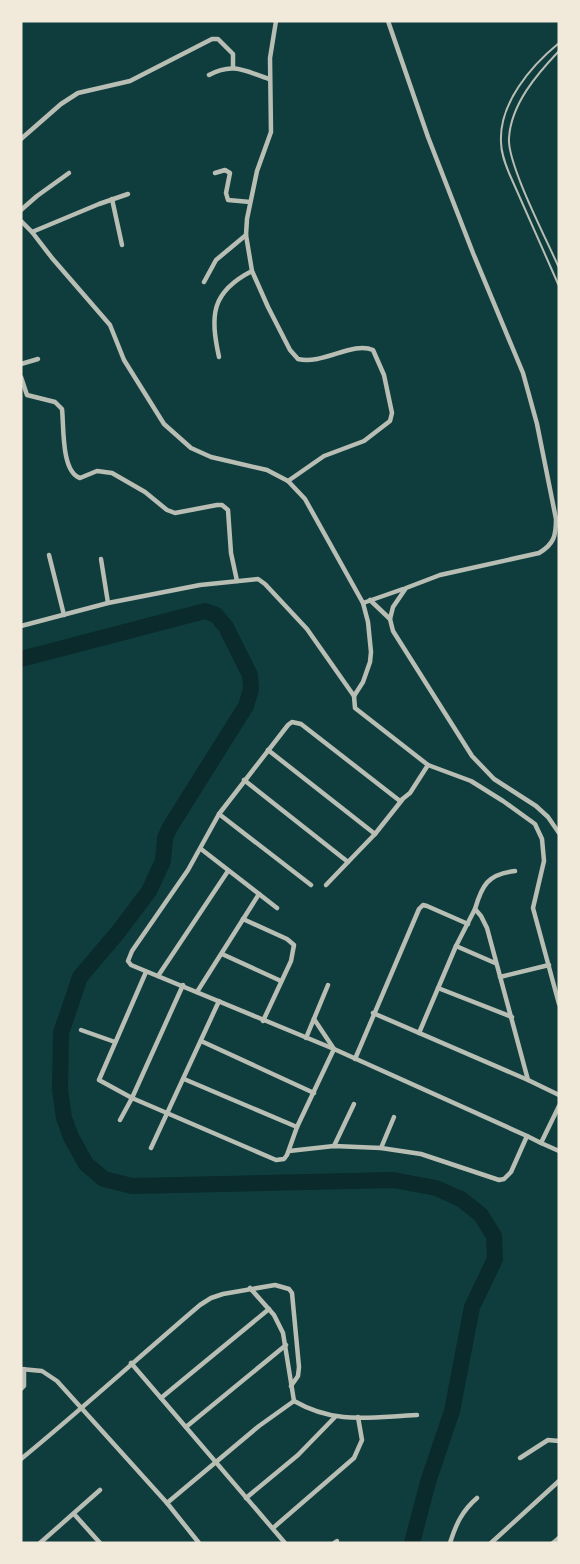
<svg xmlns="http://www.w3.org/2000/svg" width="580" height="1564" viewBox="0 0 580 1564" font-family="'Golos Text',sans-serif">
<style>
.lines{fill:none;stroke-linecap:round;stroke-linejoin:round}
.river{stroke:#0a2a2b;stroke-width:16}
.service{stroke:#b8beb3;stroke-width:2}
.minor{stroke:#b8beb3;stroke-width:4.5}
</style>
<rect width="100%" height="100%" fill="#0f3d3e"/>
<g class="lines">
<polyline class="river" points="21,659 205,611 216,615 226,627 250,675 251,689 246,706 170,827 165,838 163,861 149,891 119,931 80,977 61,1033 60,1089 64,1118 71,1137 86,1164 104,1179 132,1186 393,1180 436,1188 461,1199 481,1215 494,1236 495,1259 472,1307 452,1411 428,1482 412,1543"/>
<g class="service">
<path d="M 559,43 C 531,66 499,103 501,142 C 501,153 505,163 509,173 L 559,286"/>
<path d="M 559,51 C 537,74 511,104 509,138 C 507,164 547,240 559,268"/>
</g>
<g class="minor">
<path d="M 276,21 L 270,58 L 271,132 L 257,171 L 247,219 L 246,235 L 252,271 L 268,307 L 290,350 L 298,359 C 323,365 353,341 373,350 L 384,375 L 392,413 L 390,421 L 364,441 L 324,456 L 288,481"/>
<path d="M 388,21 L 428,137 L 473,253 L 523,373 L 537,424 L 556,519 C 556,536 554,544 539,553 L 440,575 L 406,588 L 393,607 L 390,619 L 393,631 L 472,756 L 494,779 L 536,806 L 548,817 L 559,833"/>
<path d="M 209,75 C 233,62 245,71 269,79"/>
<polyline points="21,139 61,104 78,93 130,81 212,39 218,39 233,54 233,67"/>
<polyline points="215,173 225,170 230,173 226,193 228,200 250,202"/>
<polyline points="112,199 122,245"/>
<polyline points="21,210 37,196 69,173"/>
<polyline points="21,221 32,232 52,258 110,325 124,360 164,424 191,448 211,457 267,470 288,481 305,499 363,603 368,622 371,652 370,662 363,682 354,696 355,708 428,765 471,781 503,801 535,824 542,839 544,861 533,908 559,1004"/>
<polyline points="32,232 99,204 128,194"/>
<polyline points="204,282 216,260 246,235"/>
<path d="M 219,357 C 210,315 211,292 252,271"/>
<polyline points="21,364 38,359"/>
<path d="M 21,377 L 27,395 L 55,402 L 62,409 C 64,426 61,472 80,478 L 97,471 L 112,473 L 145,492 L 167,510 L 175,513 L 217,505 L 222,505 L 228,510 L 231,553 L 237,581"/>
<polyline points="49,555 64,615"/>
<polyline points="101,559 108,603"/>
<polyline points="370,600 390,619"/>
<polyline points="363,603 403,589"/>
<polyline points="21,626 108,603 200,585 258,579 265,584 307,629 354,696"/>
<polyline points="268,750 375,834"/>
<polyline points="244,780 348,862 375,834 402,800"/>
<polyline points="219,814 311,885"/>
<polyline points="201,849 277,908"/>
<polyline points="326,885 348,862"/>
<path d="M 475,909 C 482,885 488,874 515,871"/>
<polyline points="243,919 287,939 294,945 291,961 263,1021"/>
<polyline points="456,946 495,963"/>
<polyline points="222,954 281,981"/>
<polyline points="146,972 99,1080 132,1098 276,1160 284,1159 287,1155 297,1127 334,1049 314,1019"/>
<polyline points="158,976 228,871"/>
<polyline points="500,977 549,965"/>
<polyline points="438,988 512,1017"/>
<polyline points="197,992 259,894"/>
<polyline points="373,1013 528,1080 559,1095"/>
<polyline points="81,1030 115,1042"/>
<polyline points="419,1033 456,946 475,909 481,916 487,928 528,1080"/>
<polyline points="306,1038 328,985"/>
<polyline points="201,1041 314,1093"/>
<polyline points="355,1059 419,909 423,905 427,906 468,924"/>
<polyline points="184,1079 297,1127"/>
<polyline points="559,1106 541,1143 559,1151"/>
<polyline points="120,1120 132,1098 183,985"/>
<polyline points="527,1136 541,1143"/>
<polyline points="334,1146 354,1104"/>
<polyline points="151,1148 219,1001"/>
<polyline points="381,1148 394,1117"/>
<polyline points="289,1151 334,1146 381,1148 421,1154 499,1180 504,1179 511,1172 527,1136 334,1049 131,965 128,961 132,951 188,870 219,814 288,725 292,722 301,724 400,801 410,793 428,765"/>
<polyline points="250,1288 274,1315 283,1333 294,1401"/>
<polyline points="131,1363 285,1543"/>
<polyline points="21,1369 42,1371 57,1381 167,1503 199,1543"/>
<polyline points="21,1389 24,1386 24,1369"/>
<polyline points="161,1398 269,1309"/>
<path d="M 294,1401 C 336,1425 370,1417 417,1415"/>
<polyline points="186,1427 286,1345"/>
<polyline points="520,1458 548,1440 559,1441"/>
<path d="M 21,1459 C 82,1409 140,1356 200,1305 L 211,1298 L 223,1294 L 275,1285 L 289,1289 L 292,1293 L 299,1367 L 298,1376 L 291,1386"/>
<polyline points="246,1498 298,1455 335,1417"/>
<polyline points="167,1503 259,1426 294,1401"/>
<polyline points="74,1514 100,1543"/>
<polyline points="273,1528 354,1458 362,1440 358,1417"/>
<polyline points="40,1543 100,1490"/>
<polyline points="334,1543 337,1541"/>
<path d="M 450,1543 C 456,1524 462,1511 477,1498"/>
<polyline points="491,1543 559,1481"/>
<polyline points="553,1543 559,1538"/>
</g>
</g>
<rect width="580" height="1564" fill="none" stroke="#f1e9da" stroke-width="45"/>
</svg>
